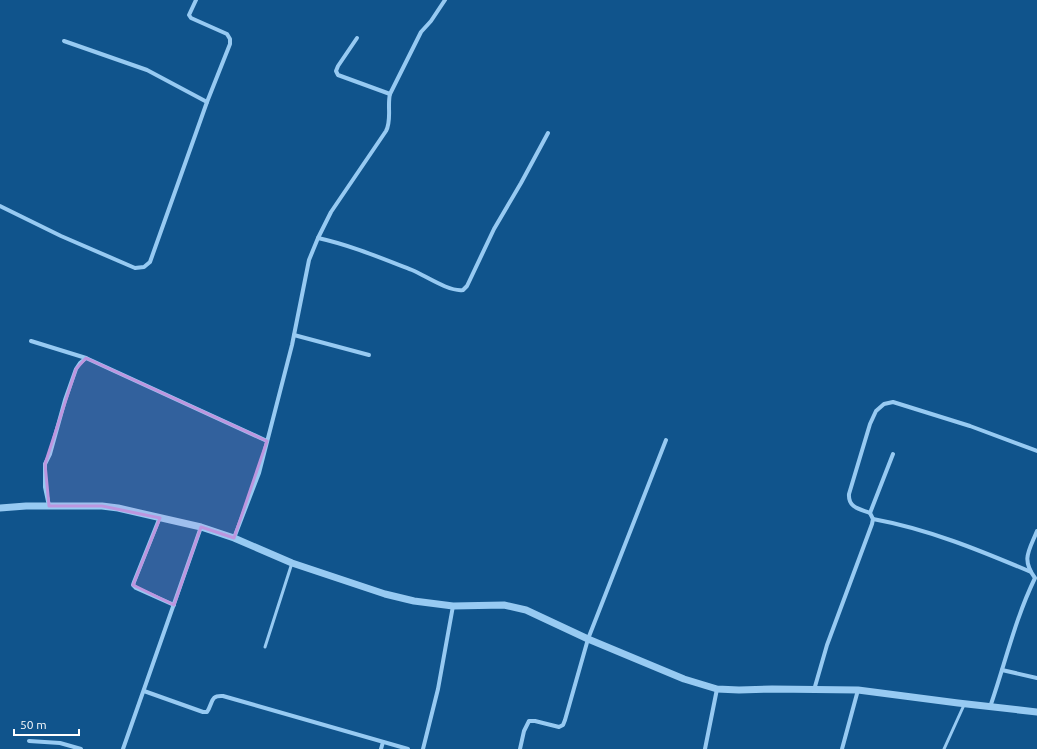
<svg xmlns="http://www.w3.org/2000/svg" width="1037" height="749" viewBox="0 0 1037 749" font-family="Ubuntu,sans-serif">
<style>
.lines{fill:none;stroke-linecap:round;stroke-linejoin:round}
.service{stroke:#97caf2;stroke-width:3}
.minor{stroke:#97caf2;stroke-width:4}
.tertiary{stroke:#97caf2;stroke-width:7}
.marked{fill:#bd96df;fill-opacity:0.2;stroke:#bd96df;stroke-width:3;stroke-linejoin:round}
</style>
<rect width="100%" height="100%" fill="#10548c"/>
<g class="lines">
<g class="service">
<polyline points="265,647 292,563"/>
<polyline points="944,749 964,705"/>
</g>
<g class="minor">
<polyline points="357,38 338,66 336,71 338,75 390,94"/>
<polyline points="64,41 147,70 207,102"/>
<polyline points="0,206 61,236 135,268 144,267 150,262 207,102 230,44 230,39 227,34 191,18 189,15 196,0"/>
<path d="M 318,238 C 350,245 381,258 412,270 C 426,276 449,292 463,290 L 467,286 L 494,229 L 521,183 L 548,133"/>
<polyline points="294,335 369,355"/>
<polyline points="31,341 86,358 267,441"/>
<polyline points="49,506 45,487 45,464 50,454 65,400 76,369 80,363 86,358"/>
<polyline points="870,513 893,454"/>
<polyline points="160,517 134,582 133,585 136,588 174,605"/>
<path d="M 873,519 C 928,529 979,550 1031,572"/>
<path d="M 234,538 L 259,473 L 292,345 L 309,260 L 318,238 L 331,212 L 386,131 C 392,120 387,106 390,94 L 421,32 L 431,21 L 445,0"/>
<polyline points="1002,670 1037,678"/>
<path d="M 814,690 L 827,645 L 872,524 L 873,519 L 870,513 C 860,509 848,508 849,494 L 870,424 L 876,411 L 884,404 L 893,402 L 970,426 L 1037,451"/>
<path d="M 144,691 L 203,712 L 207,712 C 213,703 210,695 223,696 L 408,749"/>
<path d="M 990,707 C 1005,664 1015,619 1035,578 C 1021,559 1029,551 1037,531"/>
<polyline points="29,741 60,743 81,749"/>
<polyline points="123,749 201,527"/>
<polyline points="381,749 383,742"/>
<polyline points="423,749 438,689 453,606"/>
<polyline points="520,749 524,731 529,721 535,721 559,727 563,725 565,720 588,639 666,440"/>
<polyline points="705,749 717,689"/>
<polyline points="842,749 858,690"/>
</g>
<polyline class="tertiary" points="0,508 26,506 102,506 118,508 201,527 234,538 292,563 385,594 414,601 453,606 504,605 526,610 588,639 684,679 717,689 739,690 772,689 858,690 958,703 1037,712"/>
</g>
<path class="marked" d="M 86,358 L 267,441 L 234,538 L 201,527 L 174,605 L 133,585 L 160,518 L 102,506 L 49,506 L 45,464 L 76,369 Z"/>
<path d="M14 729v6h65v-6" fill="none" stroke="#ffffff" stroke-width="2"/>
<text x="20" y="729" font-size="12" fill="#ffffff" stroke="#10548c" stroke-width="3" paint-order="stroke">50 m</text>
</svg>
